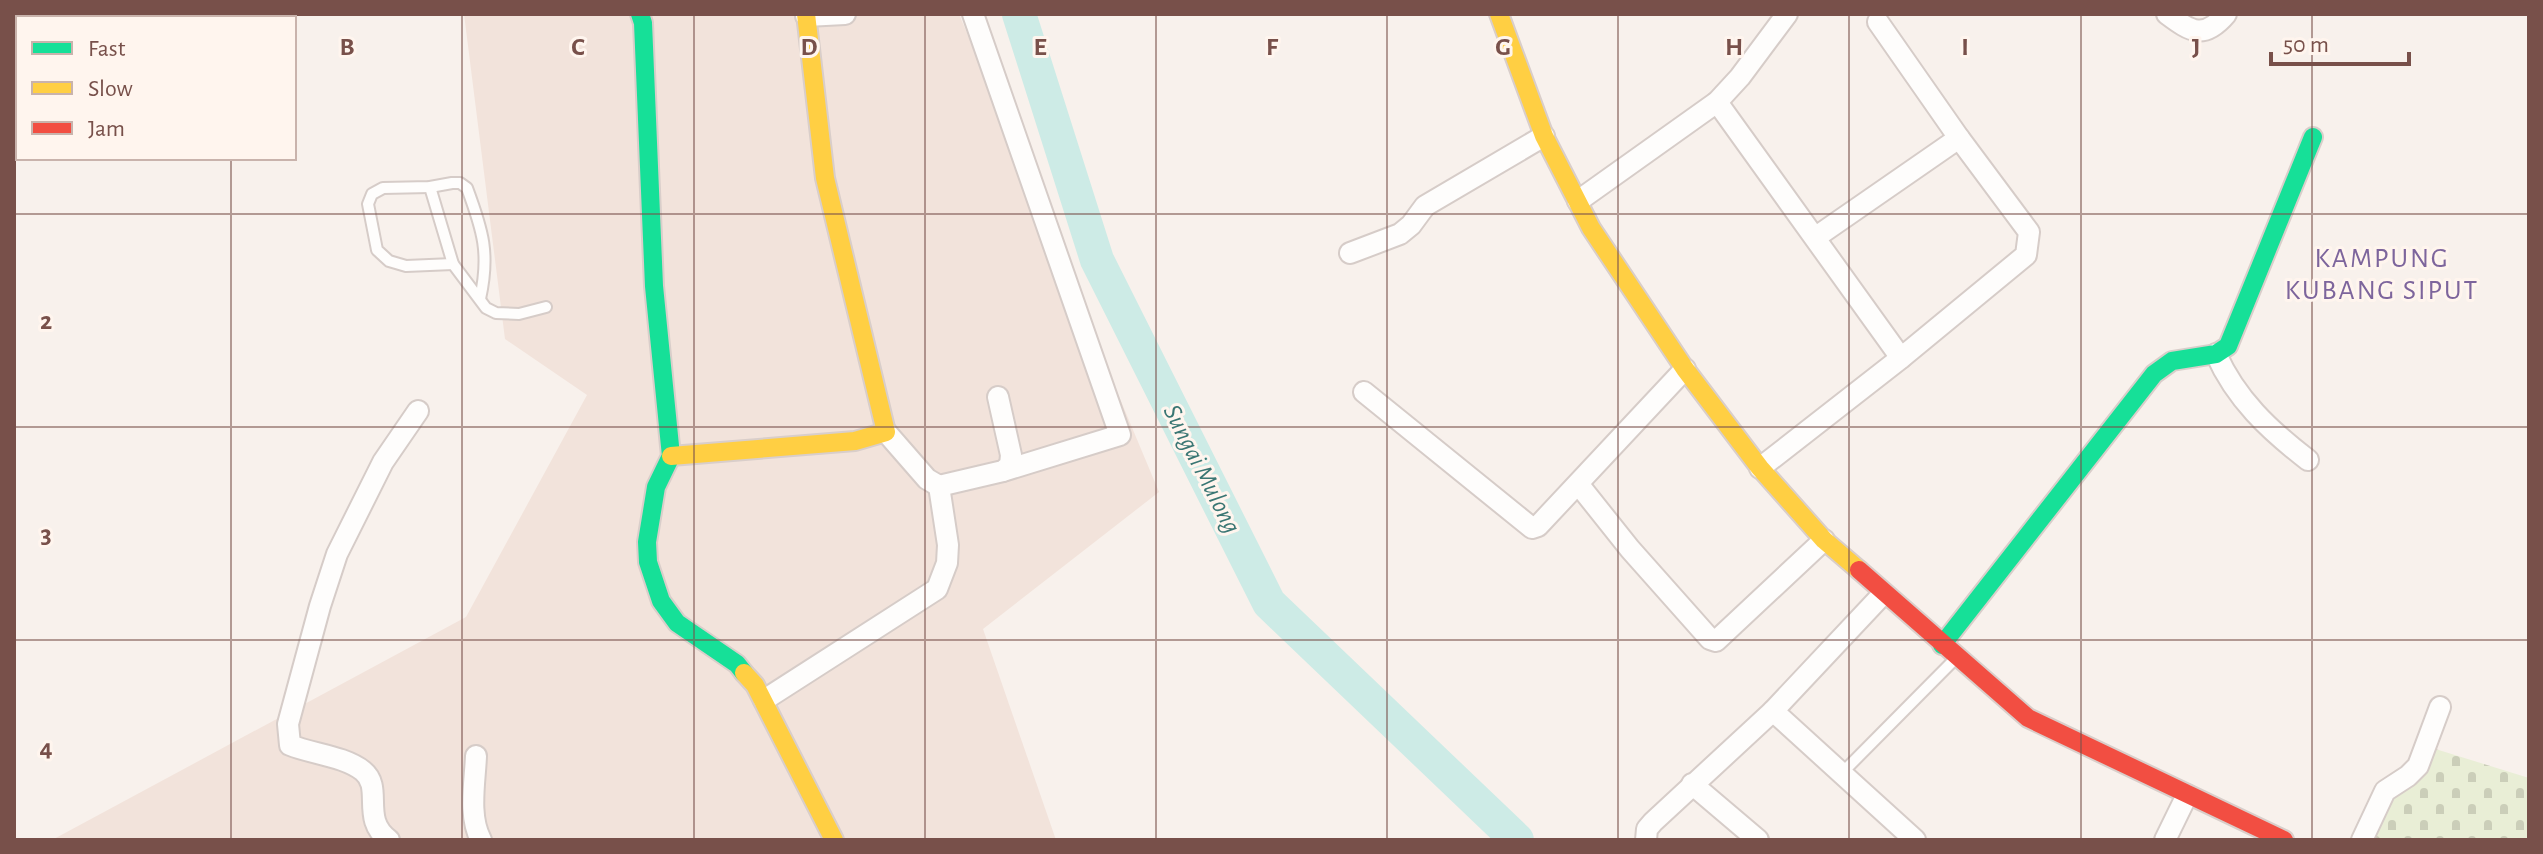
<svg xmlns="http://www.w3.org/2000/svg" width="2543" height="854" viewBox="0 0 2543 854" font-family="'Alegreya Sans',sans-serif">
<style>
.residential{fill:#f2e3db}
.cemetery{fill:url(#cemetery-stones)}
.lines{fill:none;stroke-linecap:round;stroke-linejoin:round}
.river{stroke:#cdebe6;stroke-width:34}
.lane-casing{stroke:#d6ccc8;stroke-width:14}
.street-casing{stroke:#d6ccc8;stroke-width:24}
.fast-casing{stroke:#d9ceca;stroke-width:22}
.slow-casing{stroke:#d9ceca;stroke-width:22}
.jam-casing{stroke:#d9ceca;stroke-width:22}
.lane{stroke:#fefdfc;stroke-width:10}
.street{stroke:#fefdfc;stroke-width:20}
.fast{stroke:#16e098;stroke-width:18}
.slow{stroke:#ffcf43;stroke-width:18}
.jam{stroke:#f24e42;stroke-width:18}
.grid{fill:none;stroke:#78504a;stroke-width:2;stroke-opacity:0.55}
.labels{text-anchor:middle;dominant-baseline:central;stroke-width:6;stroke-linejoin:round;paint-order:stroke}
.water-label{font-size:26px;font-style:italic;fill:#3a7673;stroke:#fff5ee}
.quarter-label{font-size:28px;letter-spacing:2px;fill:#7d659c;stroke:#fff5ee}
.grid-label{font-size:26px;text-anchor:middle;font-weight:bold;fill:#78504a;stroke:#fff5ee;stroke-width:6;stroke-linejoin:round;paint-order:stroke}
</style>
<defs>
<pattern id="cemetery-stones" width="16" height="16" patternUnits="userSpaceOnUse" patternTransform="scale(2)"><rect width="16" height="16" fill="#e9eed6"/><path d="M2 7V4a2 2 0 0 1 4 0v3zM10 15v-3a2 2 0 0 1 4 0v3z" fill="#cbceb9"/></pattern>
</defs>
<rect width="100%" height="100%" fill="#f8f1ec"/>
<polygon class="residential" points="464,14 959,14 1159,492 983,629 1056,840 52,840 466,617 587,395 505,339"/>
<polygon class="cemetery" points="2429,747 2529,778 2529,840 2367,840 2388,793 2415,783"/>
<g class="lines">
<polyline class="river" points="1019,14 1097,260 1269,603 1517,840"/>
<defs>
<g id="lane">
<polyline points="430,187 453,264 486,308 496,313 519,314 546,307"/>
<path d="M 453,264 L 406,266 L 389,261 L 377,250 L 368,204 L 372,194 L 383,188 L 430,187 L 452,183 L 460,183 L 467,188 C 483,231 490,254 480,299"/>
<polyline points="1841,774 1955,659"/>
</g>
<g id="street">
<polyline points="973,14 1120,435 1003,471"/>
<path d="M 2167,14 C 2191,32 2204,40 2226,14"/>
<polyline points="806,16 845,14"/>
<polyline points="1717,102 1901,358"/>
<polyline points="1578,201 1717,102 1740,77 1787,14"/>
<polyline points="1816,237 1959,138"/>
<polyline points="1350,253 1400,234 1411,225 1425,206 1544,136"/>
<path d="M 2216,354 C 2236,399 2269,430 2308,460"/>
<polyline points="1364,392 1532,528 1538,526 1685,369"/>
<polyline points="886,432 927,479 939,486 1003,471 1010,465 1011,455 998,397"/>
<polyline points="1760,468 1901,358 2026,255 2029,232 1959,138 1878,22"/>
<polyline points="1579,485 1630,549 1710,639 1716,641 1824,540"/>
<polyline points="764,700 937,589 947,563 948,545 939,486"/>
<polyline points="1773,711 1883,594"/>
<path d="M 476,756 C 475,782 468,816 481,840"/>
<polyline points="1692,784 1758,840"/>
<path d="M 389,840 C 360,819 384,788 363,771 C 344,756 312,754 290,745 L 288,724 L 320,606 L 337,554 L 383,462 L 418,411"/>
<polyline points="1646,840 1647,829 1653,822 1773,711 1915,840"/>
<polyline points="2165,840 2187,795"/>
<polyline points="2362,840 2385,791 2408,776 2418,766 2440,707"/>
</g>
<g id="fast">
<polyline points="640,14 643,23 654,286 671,456 656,487 647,542 648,562 661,601 677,623 737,664 744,673"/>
<polyline points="1942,645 2154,374 2172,361 2216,354 2228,346 2313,137"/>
</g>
<g id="slow">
<polyline points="1499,14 1544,136 1591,228 1685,369 1760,468 1824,540 1859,570"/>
<polyline points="671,456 855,441 886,432 825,178 806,14"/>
<polyline points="744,673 755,685 834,840"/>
</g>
<polyline id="jam" points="1859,570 2028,718 2284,840"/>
</defs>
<use href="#lane" class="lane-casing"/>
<use href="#street" class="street-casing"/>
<use href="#fast" class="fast-casing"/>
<use href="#slow" class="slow-casing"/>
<use href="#jam" class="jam-casing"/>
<use href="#lane" class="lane"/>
<use href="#street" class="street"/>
<use href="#fast" class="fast"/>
<use href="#slow" class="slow"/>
<use href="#jam" class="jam"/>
</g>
<path class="grid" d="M 231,14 L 231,18M 462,14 L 462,840M 694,14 L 694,840M 925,14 L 925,840M 1156,14 L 1156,840M 1387,14 L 1387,840M 1618,14 L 1618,840M 1849,14 L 1849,840M 2081,14 L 2081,840M 2312,14 L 2312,840M 231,158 L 231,840M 14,214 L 2529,214M 14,427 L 2529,427M 14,640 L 2529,640"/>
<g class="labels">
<g class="water-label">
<text transform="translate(1202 469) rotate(63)">Sungai Mulong</text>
</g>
<g class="quarter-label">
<text x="2382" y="259">KAMPUNG<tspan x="2382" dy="32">KUBANG SIPUT</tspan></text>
</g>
</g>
<g class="grid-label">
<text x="347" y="55">B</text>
<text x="578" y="55">C</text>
<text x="809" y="55">D</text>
<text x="1040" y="55">E</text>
<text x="1272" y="55">F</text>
<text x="1503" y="55">G</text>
<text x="1734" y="55">H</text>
<text x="1965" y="55">I</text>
<text x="2196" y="55">J</text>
<text x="46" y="329">2</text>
<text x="46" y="543">3</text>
<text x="46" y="756">4</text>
</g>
<rect width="2543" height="854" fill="none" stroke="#78504a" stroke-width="32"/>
<rect x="16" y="16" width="280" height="144" fill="#fff5ee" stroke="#c9b3ac" stroke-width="2"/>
<rect x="32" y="42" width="40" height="12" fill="#16e098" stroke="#c9b3ac" stroke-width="2"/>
<text x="88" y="56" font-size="24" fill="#78504a">Fast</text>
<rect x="32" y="82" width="40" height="12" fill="#ffcf43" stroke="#c9b3ac" stroke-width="2"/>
<text x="88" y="96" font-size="24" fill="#78504a">Slow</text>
<rect x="32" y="122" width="40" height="12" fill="#f24e42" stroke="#c9b3ac" stroke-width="2"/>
<text x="88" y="136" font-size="24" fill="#78504a">Jam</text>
<path d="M2271 52v12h138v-12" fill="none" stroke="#78504a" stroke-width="4"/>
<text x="2283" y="52" font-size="24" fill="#78504a" stroke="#fff5ee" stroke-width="6" paint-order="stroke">50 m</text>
</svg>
